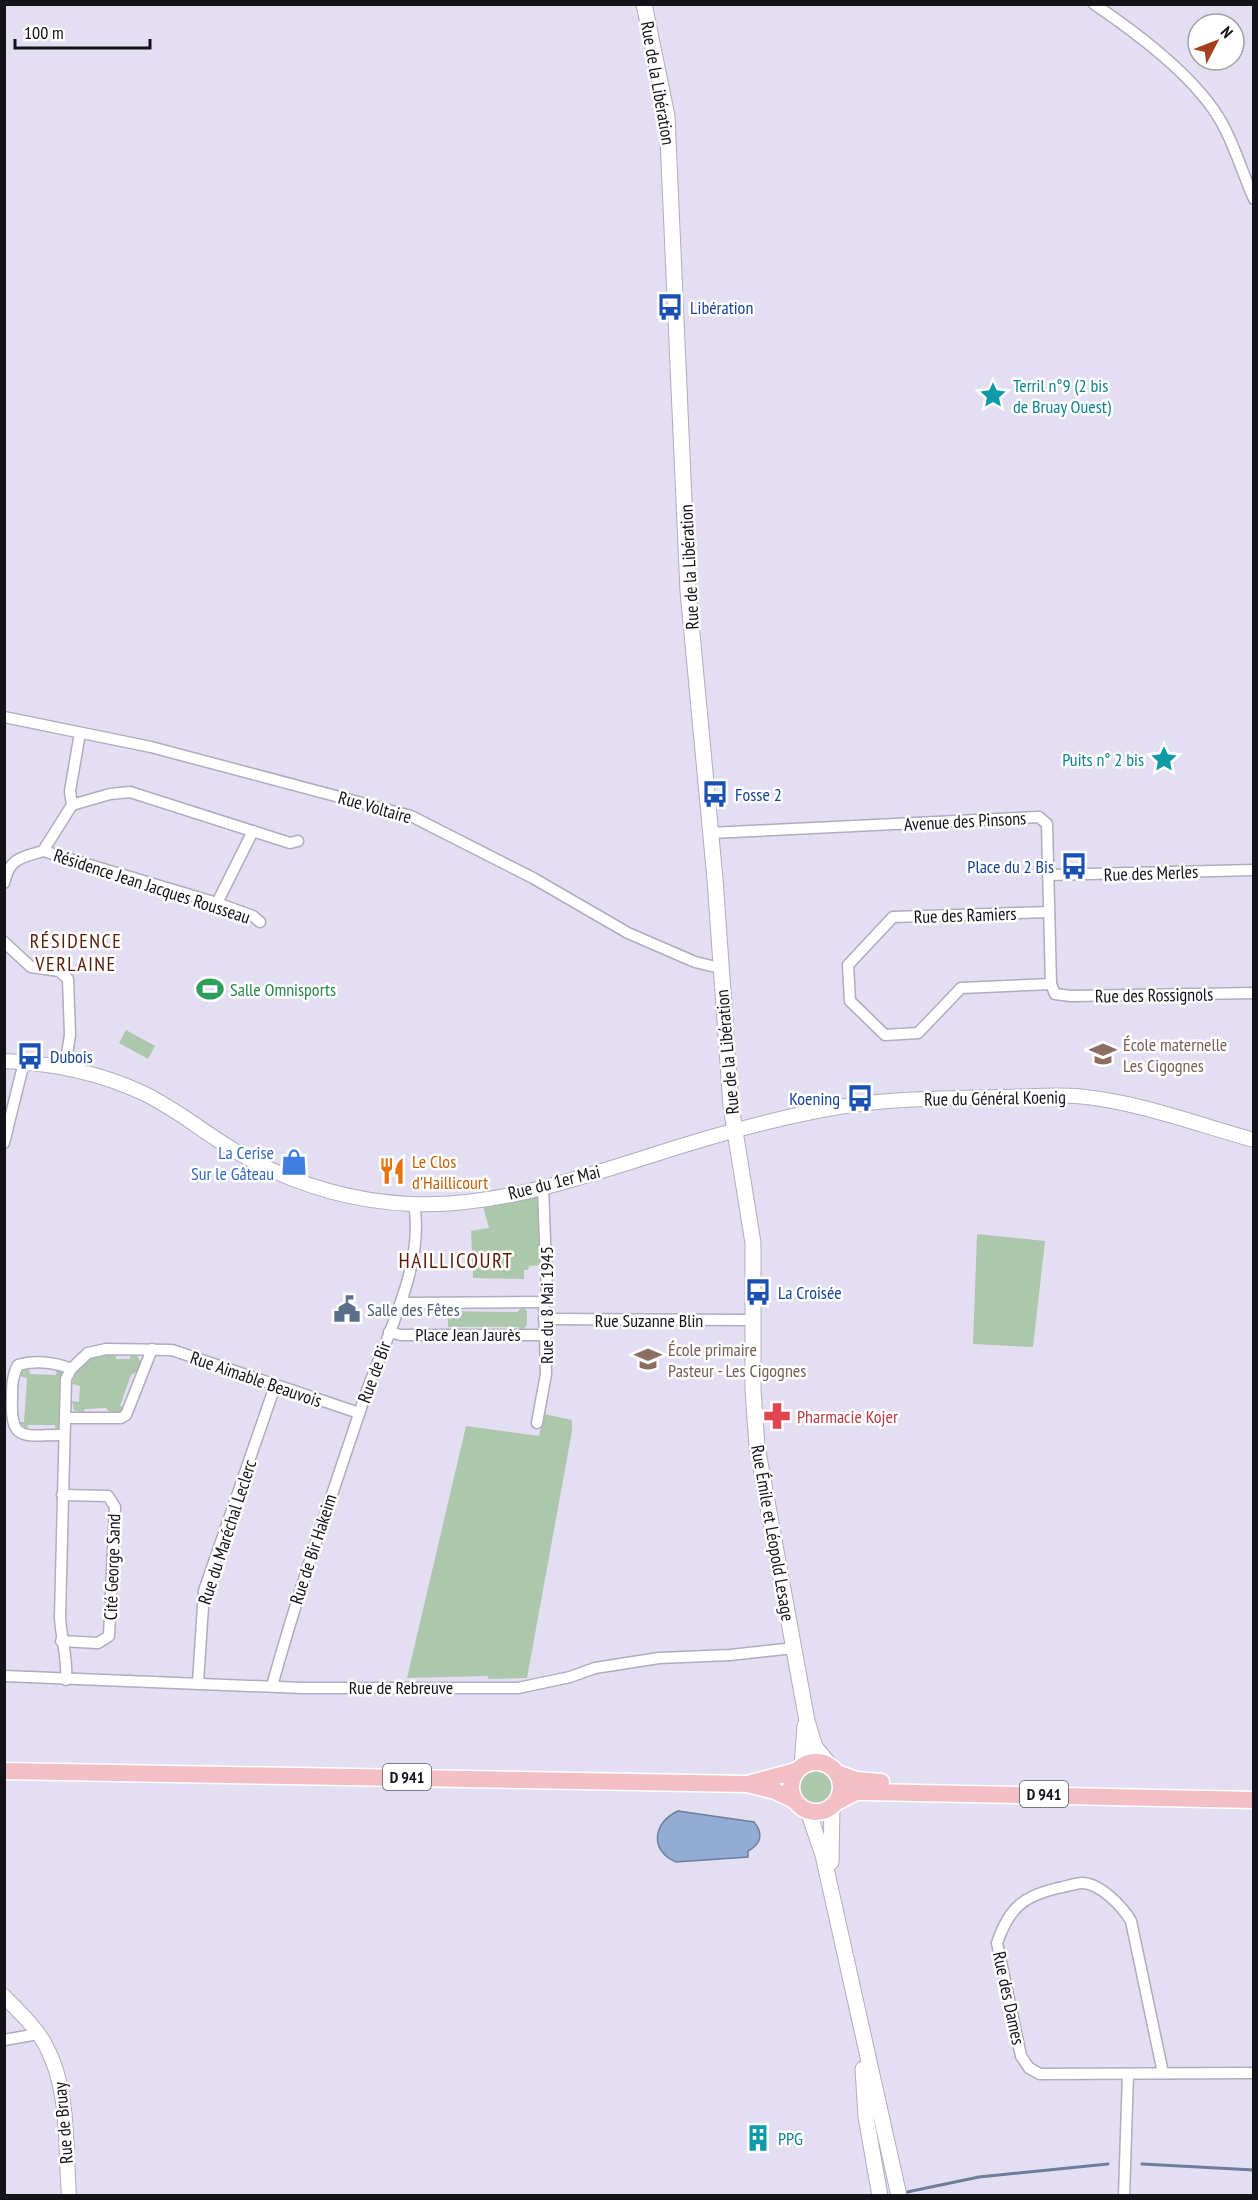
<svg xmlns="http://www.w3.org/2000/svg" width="1258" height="2200" viewBox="0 0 1258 2200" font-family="'PT Sans Narrow',sans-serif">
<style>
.green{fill:#acc7ac}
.water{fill:#93acd4;stroke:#6d7e9c;stroke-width:1.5}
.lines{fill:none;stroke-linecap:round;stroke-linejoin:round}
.stream{stroke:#6d7e9c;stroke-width:3}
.minor-casing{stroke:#b1abbf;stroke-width:13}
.tertiary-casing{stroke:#b1abbf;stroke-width:16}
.secondary-casing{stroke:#b1abbf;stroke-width:17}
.primary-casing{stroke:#fff;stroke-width:19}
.minor{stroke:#fff;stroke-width:10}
.tertiary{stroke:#fff;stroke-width:14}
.secondary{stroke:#fff;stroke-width:15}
.primary{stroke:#f3bfc7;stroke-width:16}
.labels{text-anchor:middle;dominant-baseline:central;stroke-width:5;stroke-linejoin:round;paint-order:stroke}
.shield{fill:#fff;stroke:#5a595e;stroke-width:1.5}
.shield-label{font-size:16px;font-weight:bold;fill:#141219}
.street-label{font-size:18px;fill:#141219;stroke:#fff}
.transit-label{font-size:18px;fill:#164399;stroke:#fff;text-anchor:start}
.culture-label{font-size:18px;fill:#0d838f;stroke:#fff;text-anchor:start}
.leisure-label{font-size:18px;fill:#27864d;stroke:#fff;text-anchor:start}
.education-label{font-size:18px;fill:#785e54;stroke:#fff;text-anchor:start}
.shop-label{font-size:18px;fill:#366cbe;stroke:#fff;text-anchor:end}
.food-label{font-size:18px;fill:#c56008;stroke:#fff;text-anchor:start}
.service-label{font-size:18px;fill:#4e5e75;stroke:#fff;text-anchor:start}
.health-label{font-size:18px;fill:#be3a42;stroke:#fff;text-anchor:start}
.neighbourhood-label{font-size:20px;letter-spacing:1.5px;fill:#5b1a03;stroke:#fff}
.quarter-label{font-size:21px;letter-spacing:1.5px;fill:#5b1a03;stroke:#fff}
</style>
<rect width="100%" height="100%" fill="#e4def3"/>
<g class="green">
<polygon points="126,1030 155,1046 148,1059 119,1043"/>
<polygon points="541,1195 542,1265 529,1266 528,1270 524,1270 524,1279 473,1278 471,1231 489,1228 483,1206"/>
<polygon points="977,1234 1045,1241 1033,1347 973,1344"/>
<polygon points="523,1307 527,1311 527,1325 522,1330 517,1327 448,1327 448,1311 517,1312"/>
<path d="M 116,1351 L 116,1359 L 130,1359 L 131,1353 L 137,1355 L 142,1365 L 140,1370 L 131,1375 L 120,1406 L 126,1407 L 123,1412 L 112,1415 L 106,1408 L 84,1409 L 85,1414 L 74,1410 L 72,1401 L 79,1402 L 80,1386 L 72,1384 C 80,1359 91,1356 116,1351 Z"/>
<polygon points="29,1368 30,1374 56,1375 57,1368 65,1374 61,1378 59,1421 62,1422 56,1432 55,1425 28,1425 27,1430 19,1422 24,1422 27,1378 20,1376 24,1369"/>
<polygon points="544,1414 572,1420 572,1431 527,1678 488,1679 488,1676 407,1678 466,1426 539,1436"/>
<circle cx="816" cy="1786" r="18"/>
</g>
<path class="water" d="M 678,1811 L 754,1822 C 764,1834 761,1844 748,1851 L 748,1857 L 676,1862 C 649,1851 653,1822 678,1811 Z"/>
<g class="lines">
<g class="stream">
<polyline points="1142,2164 1254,2170"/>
<polyline points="907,2192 979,2177 1108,2164"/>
</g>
<defs>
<g id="minor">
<path d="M 1094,4 C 1137,33 1204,83 1226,131 C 1237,153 1244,177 1254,199"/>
<polyline points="4,717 151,747 411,816 533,878 628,933 695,962 720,968"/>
<polyline points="72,805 110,794 130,792 290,843 298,841"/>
<polyline points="710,833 1039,817 1047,824 1051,984 1055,994 1071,996 1254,993"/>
<polyline points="43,851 217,903 253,916 260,922"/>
<polyline points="1048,875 1254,870"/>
<path d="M 4,883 C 10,858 20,858 43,851 L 72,805 L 70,791 L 80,733"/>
<polyline points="217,903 253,831"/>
<polyline points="1049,912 893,917 848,965 850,1001 885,1035 918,1033 961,988 1051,984"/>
<polyline points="4,942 31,967 59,971 68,979 70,1035 65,1067"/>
<polyline points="4,1143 24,1062"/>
<polyline points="402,1301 409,1303 544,1302"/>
<polyline points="544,1319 753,1320"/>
<polyline points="389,1332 401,1335 545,1335"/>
<polyline points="65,1418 121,1418 126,1415 152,1349"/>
<polyline points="537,1423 546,1374 544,1302 547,1296 543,1186"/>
<path d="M 64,1435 C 26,1434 10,1445 12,1398 C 12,1387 12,1376 18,1365 C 34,1360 55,1362 71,1369"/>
<polyline points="61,1641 98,1643 109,1636 115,1507 108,1496 62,1495"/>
<polyline points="4,1676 302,1688 518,1688 570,1677 595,1668 659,1658 730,1655 794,1648"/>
<path d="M 66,1680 C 68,1659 61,1639 60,1617 L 66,1379 L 71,1369 L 88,1353 L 106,1349 L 172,1350 L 359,1413"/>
<polyline points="198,1682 204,1591 275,1386"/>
<path d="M 272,1686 C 298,1592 330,1501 361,1408 C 380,1348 426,1268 414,1204"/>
<polyline points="4,2040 38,2034"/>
<path d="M 1163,2073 L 1131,1921 C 1122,1906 1099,1882 1081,1883 C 1073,1884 1065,1887 1058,1888 C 1023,1896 1009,1908 997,1943 L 1021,2056 L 1029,2068 L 1040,2074 L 1254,2073"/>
<polyline points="1124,2196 1128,2074"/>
</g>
<g id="tertiary">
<path d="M 4,1061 C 52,1063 100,1073 143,1093 C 175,1108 202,1131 232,1149 C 287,1182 346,1201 411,1204 C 511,1209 619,1163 715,1136 C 764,1122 817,1109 868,1103 C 910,1098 955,1098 998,1097 C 1024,1097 1051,1094 1076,1096 C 1136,1101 1196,1124 1254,1140"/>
<path d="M 4,1996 C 19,2012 36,2027 46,2046 C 70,2091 65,2146 69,2196"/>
</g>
<g id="secondary">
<polyline points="644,4 667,116 688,591 715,879 731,1106 753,1243 753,1390 757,1446 807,1721 815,1747 830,1765"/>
<polyline points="802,1766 805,1726"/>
<polyline points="808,1811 823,1855 899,2196"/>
<polyline points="831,1862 832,1807"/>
<polyline points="863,2069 866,2117 880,2196"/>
</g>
<g id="primary">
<circle cx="816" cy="1787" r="25"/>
<polyline points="4,1771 747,1784 775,1791 794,1800"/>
<polyline points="837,1773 856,1780 881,1782"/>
<polyline points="751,1783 796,1771"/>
<polyline points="837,1802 856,1792 867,1792 1254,1800"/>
</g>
</defs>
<use href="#minor" class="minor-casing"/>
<use href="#tertiary" class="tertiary-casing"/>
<use href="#secondary" class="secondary-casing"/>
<use href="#primary" class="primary-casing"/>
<use href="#minor" class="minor"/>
<use href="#tertiary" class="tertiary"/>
<use href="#secondary" class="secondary"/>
<use href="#primary" class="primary"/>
</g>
<defs>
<symbol id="bus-bare" viewBox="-9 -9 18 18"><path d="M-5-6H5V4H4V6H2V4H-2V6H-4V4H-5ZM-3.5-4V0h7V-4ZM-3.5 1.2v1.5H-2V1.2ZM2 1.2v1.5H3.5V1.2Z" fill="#1a4fb4" stroke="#fff" stroke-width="2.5" paint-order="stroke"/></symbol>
<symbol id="sight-bare" viewBox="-9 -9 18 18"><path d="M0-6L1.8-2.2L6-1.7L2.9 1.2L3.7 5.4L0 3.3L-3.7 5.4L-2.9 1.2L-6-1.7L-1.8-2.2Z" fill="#0f9aa8" stroke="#fff" stroke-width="2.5" paint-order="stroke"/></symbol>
<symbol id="stadium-bare" viewBox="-9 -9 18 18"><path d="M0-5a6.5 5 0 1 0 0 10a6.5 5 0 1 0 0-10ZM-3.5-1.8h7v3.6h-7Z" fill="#2e9e5b" stroke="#fff" stroke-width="2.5" paint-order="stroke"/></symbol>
<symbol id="school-bare" viewBox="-9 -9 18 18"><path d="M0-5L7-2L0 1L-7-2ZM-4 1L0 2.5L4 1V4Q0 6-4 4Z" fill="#8d6e63" stroke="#fff" stroke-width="2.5" paint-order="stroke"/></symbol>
<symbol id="shop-bare" viewBox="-9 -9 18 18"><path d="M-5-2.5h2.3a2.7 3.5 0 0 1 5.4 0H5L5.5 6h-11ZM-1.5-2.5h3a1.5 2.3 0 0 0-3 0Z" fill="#3f7fe0" stroke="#fff" stroke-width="2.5" paint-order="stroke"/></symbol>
<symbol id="restaurant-bare" viewBox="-9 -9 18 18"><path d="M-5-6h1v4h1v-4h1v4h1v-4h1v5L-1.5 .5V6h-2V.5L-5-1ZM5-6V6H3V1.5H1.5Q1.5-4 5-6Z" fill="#e8710a" stroke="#fff" stroke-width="2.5" paint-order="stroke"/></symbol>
<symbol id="civic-bare" viewBox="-9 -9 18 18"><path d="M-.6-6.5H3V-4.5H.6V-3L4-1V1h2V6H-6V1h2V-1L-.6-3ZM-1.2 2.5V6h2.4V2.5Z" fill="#5c6f8a" stroke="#fff" stroke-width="2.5" paint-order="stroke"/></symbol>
<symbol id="pharmacy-bare" viewBox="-9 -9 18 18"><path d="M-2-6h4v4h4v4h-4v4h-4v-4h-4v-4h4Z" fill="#e0444e" stroke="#fff" stroke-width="2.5" paint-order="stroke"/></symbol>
<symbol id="building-bare" viewBox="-9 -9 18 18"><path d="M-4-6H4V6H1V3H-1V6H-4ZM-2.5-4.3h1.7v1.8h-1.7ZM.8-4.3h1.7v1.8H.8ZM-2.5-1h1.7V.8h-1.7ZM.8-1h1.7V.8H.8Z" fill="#0f9aa8" stroke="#fff" stroke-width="2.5" paint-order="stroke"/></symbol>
</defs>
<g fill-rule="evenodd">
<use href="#bus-bare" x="651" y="288" width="38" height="38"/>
<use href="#sight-bare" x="974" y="376" width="38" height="38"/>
<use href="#sight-bare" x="1145" y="740" width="38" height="38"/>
<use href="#bus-bare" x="696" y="775" width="38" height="38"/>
<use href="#bus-bare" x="1055" y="847" width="38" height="38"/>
<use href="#stadium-bare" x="191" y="970" width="38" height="38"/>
<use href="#school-bare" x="1084" y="1035" width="38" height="38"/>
<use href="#bus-bare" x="11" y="1037" width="38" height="38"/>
<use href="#bus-bare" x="841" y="1079" width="38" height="38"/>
<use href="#shop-bare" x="275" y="1143" width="38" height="38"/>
<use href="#restaurant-bare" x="373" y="1152" width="38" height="38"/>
<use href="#bus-bare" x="739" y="1273" width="38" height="38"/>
<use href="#civic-bare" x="328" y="1290" width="38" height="38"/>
<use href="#school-bare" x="629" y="1340" width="38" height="38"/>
<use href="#pharmacy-bare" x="758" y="1397" width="38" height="38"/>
<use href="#building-bare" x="739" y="2119" width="38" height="38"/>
</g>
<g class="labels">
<g class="shield">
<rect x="383" y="1764" width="48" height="26" rx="4.5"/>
<rect x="1020" y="1781" width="48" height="26" rx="4.5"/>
</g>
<g class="shield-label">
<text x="407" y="1777">D 941</text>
<text x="1044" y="1794">D 941</text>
</g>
<g class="street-label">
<text transform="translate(658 83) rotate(80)">Rue de la Libération</text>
<text transform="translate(689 567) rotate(-93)">Rue de la Libération</text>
<text transform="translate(375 807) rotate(16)">Rue Voltaire</text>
<text transform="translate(965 821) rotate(-3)">Avenue des Pinsons</text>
<text transform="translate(1151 873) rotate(-2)">Rue des Merles</text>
<text transform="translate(152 886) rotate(18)">Résidence Jean Jacques Rousseau</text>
<text transform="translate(965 915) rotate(-2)">Rue des Ramiers</text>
<text transform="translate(1154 995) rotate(-1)">Rue des Rossignols</text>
<text transform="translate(727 1052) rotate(-95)">Rue de la Libération</text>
<text transform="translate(995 1098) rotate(-1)">Rue du Général Koenig</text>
<text transform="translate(554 1182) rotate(-14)">Rue du 1er Mai</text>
<text transform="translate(546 1305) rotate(-90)">Rue du 8 Mai 1945</text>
<text x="649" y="1320">Rue Suzanne Blin</text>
<text x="468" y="1334">Place Jean Jaurès</text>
<text transform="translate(374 1372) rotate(-70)">Rue de Bir</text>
<text transform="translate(256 1379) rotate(19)">Rue Aimable Beauvois</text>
<text transform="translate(227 1532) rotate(-72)">Rue du Maréchal Leclerc</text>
<text transform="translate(773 1533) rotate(80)">Rue Émile et Léopold Lesage</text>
<text transform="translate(313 1549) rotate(-72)">Rue de Bir Hakeim</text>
<text transform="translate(112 1567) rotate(-88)">Cité George Sand</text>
<text x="401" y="1687">Rue de Rebreuve</text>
<text transform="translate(1009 1998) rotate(78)">Rue des Dames</text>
<text transform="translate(63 2123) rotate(-95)">Rue de Bruay</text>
</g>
<g class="transit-label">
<text x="690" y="307">Libération</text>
<text x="735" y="794">Fosse 2</text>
<text x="1054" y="866" text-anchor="end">Place du 2 Bis</text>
<text x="50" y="1056">Dubois</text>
<text x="840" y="1098" text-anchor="end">Koening</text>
<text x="778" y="1292">La Croisée</text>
</g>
<g class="culture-label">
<text x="1013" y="385">Terril n°9 (2 bis<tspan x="1013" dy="21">de Bruay Ouest)</tspan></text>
<text x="1144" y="759" text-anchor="end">Puits n° 2 bis</text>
<text x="778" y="2138">PPG</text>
</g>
<g class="leisure-label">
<text x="230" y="989">Salle Omnisports</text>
</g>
<g class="education-label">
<text x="1123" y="1044">École maternelle<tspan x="1123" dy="21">Les Cigognes</tspan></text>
<text x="668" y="1349">École primaire<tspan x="668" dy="21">Pasteur - Les Cigognes</tspan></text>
</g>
<g class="shop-label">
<text x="274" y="1152">La Cerise<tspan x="274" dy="21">Sur le Gâteau</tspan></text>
</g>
<g class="food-label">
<text x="412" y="1161">Le Clos<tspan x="412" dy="21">d'Haillicourt</tspan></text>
</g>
<g class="service-label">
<text x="367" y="1309">Salle des Fêtes</text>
</g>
<g class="health-label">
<text x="797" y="1416">Pharmacie Kojer</text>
</g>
<g class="neighbourhood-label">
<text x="76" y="941">RÉSIDENCE<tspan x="76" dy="23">VERLAINE</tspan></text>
</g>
<g class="quarter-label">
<text x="456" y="1260">HAILLICOURT</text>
</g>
</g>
<rect width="1258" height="2200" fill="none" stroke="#141219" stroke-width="12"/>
<g transform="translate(1216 42) rotate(48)"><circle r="28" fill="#ffffff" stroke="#a1a0a3" stroke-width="1.5"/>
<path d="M0-4.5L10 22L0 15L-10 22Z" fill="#a63f1c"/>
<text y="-9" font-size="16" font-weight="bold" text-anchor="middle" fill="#141219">N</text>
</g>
<path d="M15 39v9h135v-9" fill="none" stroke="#141219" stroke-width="3"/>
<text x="24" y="39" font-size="18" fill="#141219" stroke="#ffffff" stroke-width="4.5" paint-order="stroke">100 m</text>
</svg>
